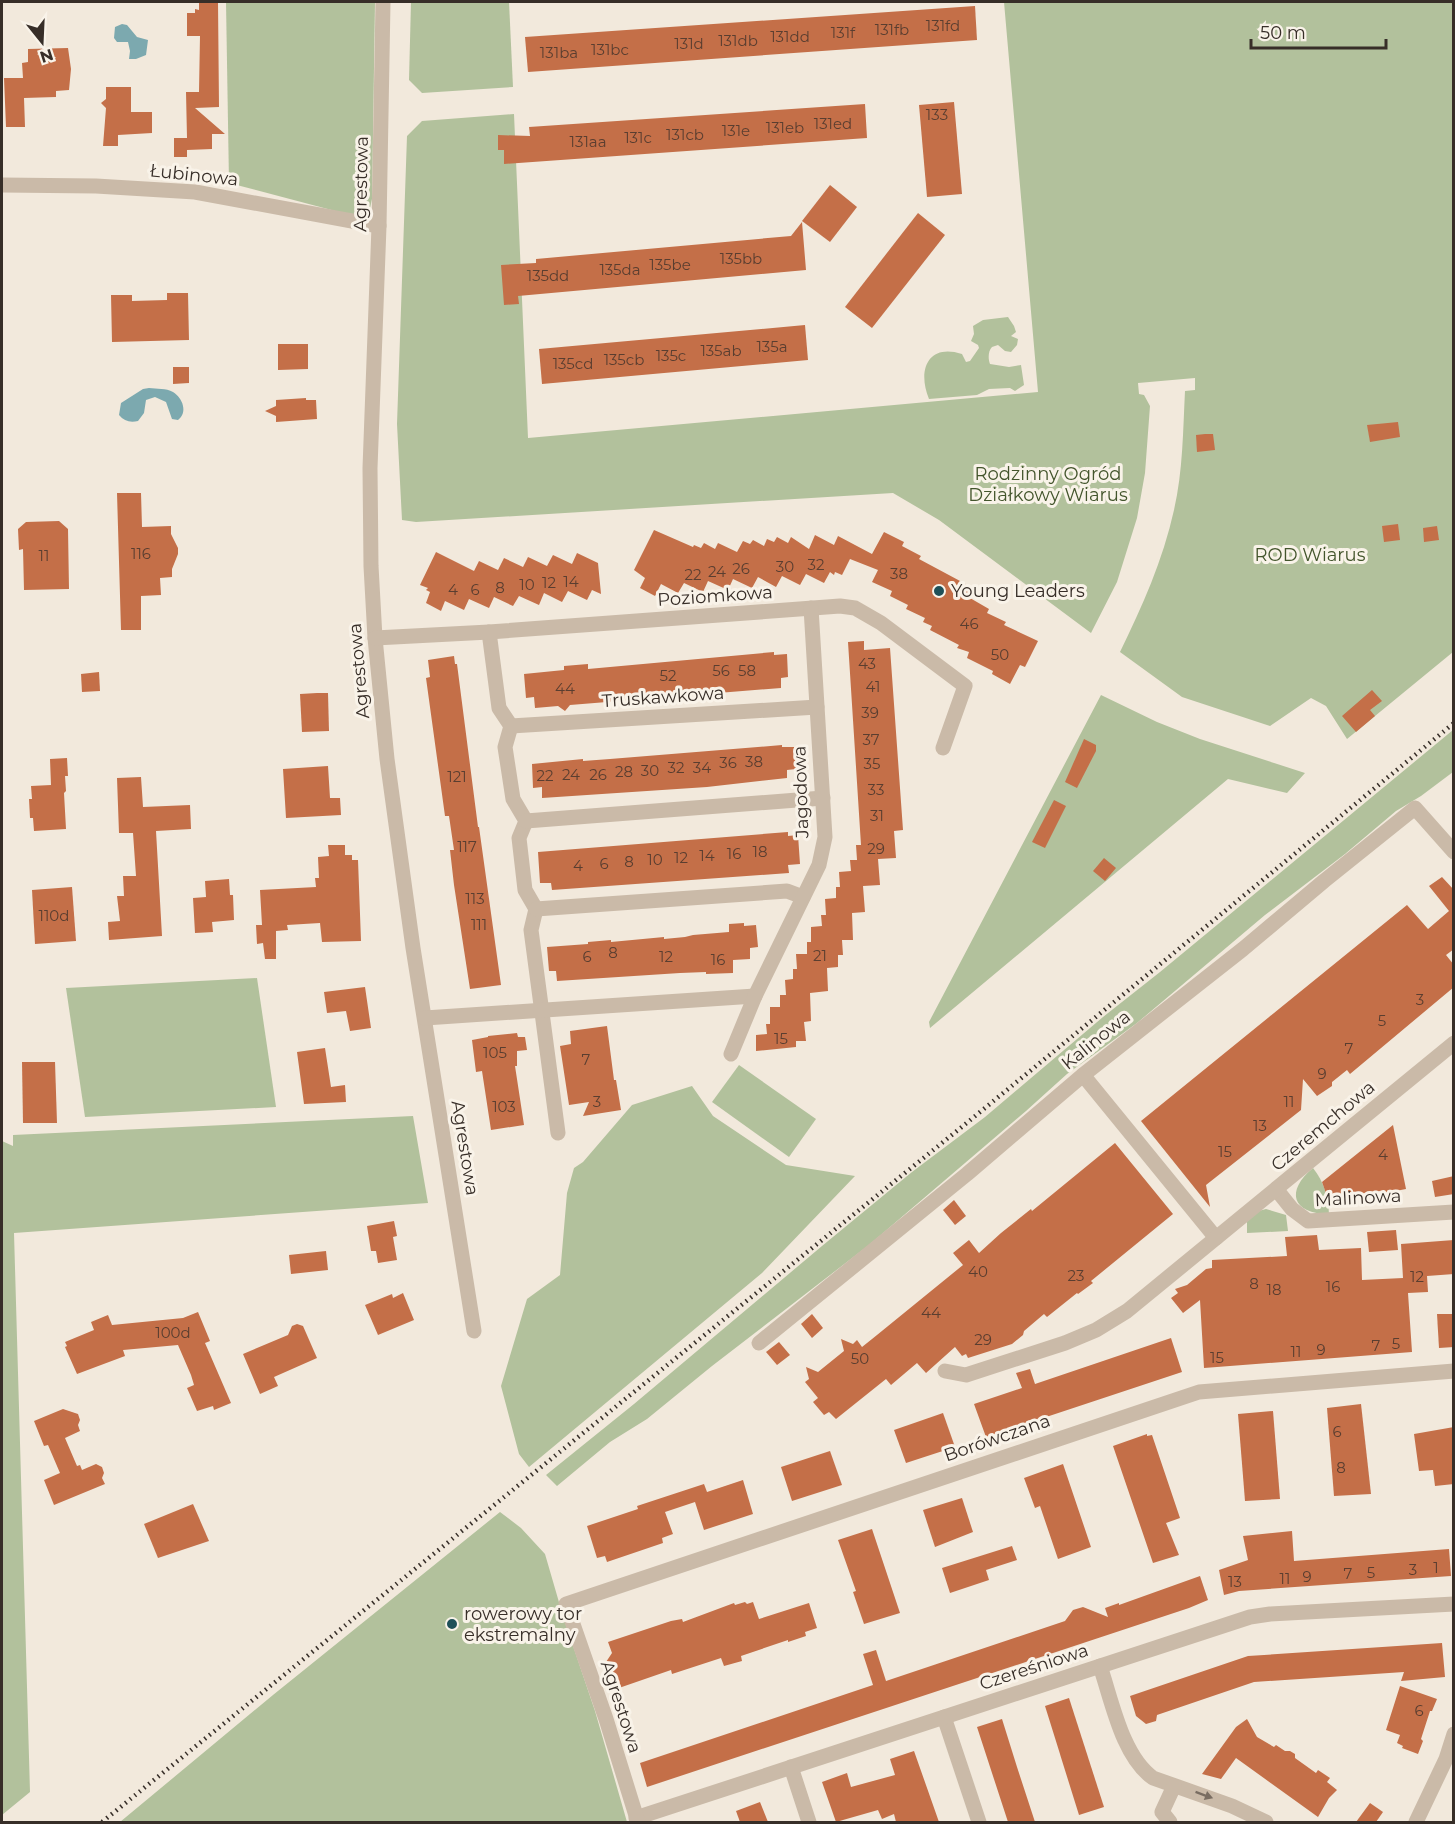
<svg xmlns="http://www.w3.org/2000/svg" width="1455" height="1824" viewBox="0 0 1455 1824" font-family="Montserrat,sans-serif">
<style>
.green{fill:#b2c19c}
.water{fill:#7ca9af}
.building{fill:#c46f48}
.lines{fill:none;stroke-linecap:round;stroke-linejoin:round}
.minor{stroke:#cabaa8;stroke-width:15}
.rail{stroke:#372e28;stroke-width:4.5;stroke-dasharray:1.5 4.5;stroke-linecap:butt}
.oneway{fill:#796d62}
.poi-dot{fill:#1e5058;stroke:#f9f3e9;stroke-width:2}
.labels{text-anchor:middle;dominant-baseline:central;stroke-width:6;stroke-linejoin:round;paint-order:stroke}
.number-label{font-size:15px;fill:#5a3e30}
.street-label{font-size:18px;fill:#372e28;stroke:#f9f3e9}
.park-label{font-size:18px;fill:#43552c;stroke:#f9f3e9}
.poi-label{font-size:18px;fill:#372e28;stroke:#f9f3e9;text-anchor:start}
</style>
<rect width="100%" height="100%" fill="#f2e9dc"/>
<g class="green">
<polygon points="226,2 375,2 372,199 370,208 358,215 339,212 229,183"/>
<polygon points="411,2 509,2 513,87 422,93 409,80"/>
<path d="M 1004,2 L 1453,2 L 1453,652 L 1347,739 L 1326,706 L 1311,698 L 1270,726 L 1182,697 L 1120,652 C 1142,607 1163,560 1174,510 C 1183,471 1183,430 1185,391 L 1195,390 L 1195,378 L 1138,383 L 1139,394 L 1144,395 L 1150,406 L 1145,473 L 1137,518 L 1117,582 L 1091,633 L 939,520 L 893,493 L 416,522 L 402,520 L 397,424 L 407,136 L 422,121 L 514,114 L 528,438 L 1038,392 Z"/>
<path d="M 1008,317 L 1014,326 L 1016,332 L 1011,336 L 1018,339 L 1017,345 L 1011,352 L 1005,351 L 998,345 L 992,347 C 988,351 988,359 990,364 L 1009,367 L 1021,365 L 1024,385 L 1015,391 L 1010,388 L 989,389 L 977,395 L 929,399 C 917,370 928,343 962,354 L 966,362 L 970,361 L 979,348 L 978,345 L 971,341 L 974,334 L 973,326 L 983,320 Z"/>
<polygon points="1101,695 1157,722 1200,739 1305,773 1287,793 1228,779 930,1028 929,1022"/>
<polygon points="1453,730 1453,772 1421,796 1396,811 1345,854 1265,915 1137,1023 1067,1074 1026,1111 869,1245 712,1366 647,1419 610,1442 557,1486 546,1475 634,1404 822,1246 912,1172 985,1117 1103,1017 1160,972"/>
<polygon points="257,978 276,1107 85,1117 66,988"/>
<polygon points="739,1065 816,1119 789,1157 712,1102"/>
<polygon points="692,1086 713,1116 786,1165 855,1176 762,1273 529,1467 519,1454 501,1386 527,1299 560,1275 567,1193 574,1168 583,1162 632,1105"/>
<polygon points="413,1116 428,1203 14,1233 30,1792 2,1815 2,1141 13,1146 13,1135"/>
<path d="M 1313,1168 C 1324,1182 1328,1196 1329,1214 C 1292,1214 1285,1191 1313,1168 Z"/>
<polygon points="1266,1209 1286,1215 1288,1231 1247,1233 1247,1221 1255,1212"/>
<polygon points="500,1512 521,1528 545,1554 563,1616 595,1711 627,1822 120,1822 273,1695"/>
</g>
<g class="water">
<polygon points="122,24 127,25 137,37 148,40 146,55 136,59 129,59 130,51 128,42 117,42 114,38 115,27"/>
<path d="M 149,388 C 157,389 166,388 173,392 C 183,398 188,413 178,420 L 172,419 L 166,402 L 155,397 L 146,400 L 144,413 L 138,421 C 130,423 124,421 119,415 L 121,403 L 143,389 Z"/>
</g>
<g class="building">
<polygon points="199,2 218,2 219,107 195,108 225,134 212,134 212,149 187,150 187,157 174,157 174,138 187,138 186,92 199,92 200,36 187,36 187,13 195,13 195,9 199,10"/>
<polygon points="975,6 977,40 528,72 525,37"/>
<polygon points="68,48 71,69 69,90 56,91 56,97 24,98 25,127 6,127 4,78 23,78 22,63 28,62 28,49"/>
<polygon points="106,87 131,87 131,112 152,112 152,133 118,135 118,146 103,146 106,108 101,103 106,99"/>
<polygon points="954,102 962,194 927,197 919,105"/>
<polygon points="865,104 867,138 504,164 504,150 498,150 498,135 530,136 529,127"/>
<polygon points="830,185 857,207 830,242 802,221"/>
<polygon points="918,213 945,235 872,328 845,307"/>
<polygon points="802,222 806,270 518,296 519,304 504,305 501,265 536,263 536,259 791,236"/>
<polygon points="167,293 188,293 189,340 112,342 111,295 132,295 132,301 167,300"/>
<polygon points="805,325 808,360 542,384 539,349"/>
<polygon points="278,344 308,344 308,369 278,370"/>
<polygon points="173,367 189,367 189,383 173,384"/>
<polygon points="306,398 306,400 316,400 317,419 276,422 276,416 265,411 276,406 276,400"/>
<polygon points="1398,422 1400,437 1370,442 1367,425"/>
<polygon points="1205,434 1213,434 1215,450 1197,452 1196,435"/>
<polygon points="117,493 141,493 142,527 171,526 171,534 178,548 178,554 172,569 172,577 160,578 161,595 141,596 141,630 121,630"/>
<polygon points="59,521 68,529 69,589 24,590 23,549 19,550 18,529 26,522"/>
<polygon points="1398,524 1400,540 1384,542 1382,526"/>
<polygon points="1437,526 1439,540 1424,542 1423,528"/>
<polygon points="654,530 693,547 694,545 701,548 704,543 715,549 718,543 737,552 743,541 750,544 753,540 764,546 767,539 774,542 777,537 788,543 791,537 809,549 815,535 834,545 838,536 872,554 884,532 904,542 902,546 921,556 919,559 975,589 970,598 989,609 987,613 1006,622 1004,625 1038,641 1025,667 1020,665 1010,684 992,674 993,671 967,658 969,652 957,648 959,645 930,630 932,626 923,622 925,618 906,609 908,605 890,596 892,591 872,582 878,570 850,559 842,575 835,572 834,575 830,572 824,583 806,574 800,585 782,576 776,587 758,577 752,588 733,579 728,590 708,581 703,592 684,583 678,593 661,584 655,596 640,588 645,578 634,570"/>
<polygon points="436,552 474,571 479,561 498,570 504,558 523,567 528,557 547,566 553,555 572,564 577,553 598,563 601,594 592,590 587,600 568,591 562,602 544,593 539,605 519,596 513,606 494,597 489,608 469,599 464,610 445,601 441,611 426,603 430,592 426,590 428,588 420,585"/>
<polygon points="864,641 864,650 890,648 903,830 894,831 896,858 878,859 880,885 863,886 865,912 852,913 853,940 842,940 843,955 838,955 838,967 827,968 828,991 810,993 811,1021 804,1022 806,1041 796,1041 796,1047 756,1051 756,1035 767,1034 766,1024 770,1024 770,1007 780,1007 780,995 786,995 785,980 793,979 793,969 797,969 796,954 807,954 807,942 811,942 811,927 822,926 821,915 826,915 825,899 836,898 836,887 840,887 839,872 851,871 850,860 857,860 856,845 861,845 848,642"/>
<polygon points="774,652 774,655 787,654 788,677 781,678 781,688 570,705 565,711 558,706 535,708 534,697 526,698 524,674 564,670 564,666 588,664 588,669"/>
<polygon points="454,656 455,664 457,664 478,827 479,827 501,985 470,989 454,885 450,850 454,850 449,816 445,816 426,678 430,677 428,660"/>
<polygon points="99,672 100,691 82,692 81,674"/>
<polygon points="1372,690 1382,701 1370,710 1375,716 1356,732 1342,716"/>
<polygon points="317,693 328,693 329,731 302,732 300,694"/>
<polygon points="1084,739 1096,745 1096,751 1077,788 1065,782"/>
<polygon points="782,745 782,747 794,747 796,769 787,770 787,778 707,787 542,798 542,787 533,788 532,764 583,759 583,761 610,759"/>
<polygon points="67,758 68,776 65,776 66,791 64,793 66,829 34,831 33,818 30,818 29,799 32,799 31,786 51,785 50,759"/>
<polygon points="328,766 330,798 340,798 341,815 286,818 283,769"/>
<polygon points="141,777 143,807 190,805 191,829 156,831 162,936 109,940 108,922 120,921 117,896 124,896 123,876 136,876 133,833 119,833 117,778"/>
<polygon points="1054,800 1066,806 1045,848 1032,842"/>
<polygon points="788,832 788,836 798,835 800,864 788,865 789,873 552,890 551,883 540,883 538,852"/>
<polygon points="328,845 345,845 345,855 352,855 352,860 358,860 361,941 322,942 320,923 287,925 288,930 276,931 276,959 265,959 263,943 257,944 256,925 262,925 260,890 316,887 315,878 319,878 318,857 329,856"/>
<polygon points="1104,858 1116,868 1105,881 1093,871"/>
<polygon points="1442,877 1454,890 1454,949 1446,955 1454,965 1454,987 1350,1074 1347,1070 1332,1082 1332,1086 1317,1096 1303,1079 1301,1110 1206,1185 1210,1207 1141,1121 1407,905 1428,929 1449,911 1429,886"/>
<polygon points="229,879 230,895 233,895 234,920 212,922 213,932 195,933 193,898 206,897 205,881"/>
<polygon points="72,887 76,941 35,944 32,890"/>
<polygon points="744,923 744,926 756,925 758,947 750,948 750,959 733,960 733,973 706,974 706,972 680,973 557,981 556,971 549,971 547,947 588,944 588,942 611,940 611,942 664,937 664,939 685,937 693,935 729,932 729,924"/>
<polygon points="365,987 371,1028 350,1031 346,1011 327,1013 324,992"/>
<polygon points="607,1026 614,1080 616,1080 621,1110 583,1116 589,1102 569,1105 560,1046 571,1044 570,1031"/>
<polygon points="517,1033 518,1037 525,1037 527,1050 517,1051 517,1066 515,1066 524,1125 491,1130 482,1071 476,1072 472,1040 488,1037 488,1036"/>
<polygon points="325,1048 331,1087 345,1085 346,1102 304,1104 297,1052"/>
<polygon points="22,1062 55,1062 57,1123 23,1123"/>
<polygon points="1393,1125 1406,1189 1380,1194 1380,1191 1328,1199 1322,1182"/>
<polygon points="1115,1143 1173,1214 1091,1281 1093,1283 1078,1294 1077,1293 1047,1317 1044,1314 1024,1331 1023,1335 1012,1344 968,1358 966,1354 962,1356 955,1347 926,1373 917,1363 891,1385 886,1379 836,1419 829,1412 824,1415 813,1402 818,1398 805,1382 809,1379 806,1367 818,1372 844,1351 841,1339 853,1344 857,1340 862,1347 877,1335 963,1265 953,1253 969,1240 979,1253 1001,1233 1031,1209 1032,1211"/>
<polygon points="1454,1176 1454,1194 1435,1197 1432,1181"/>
<polygon points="954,1200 966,1216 955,1225 943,1210"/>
<polygon points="394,1221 397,1236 393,1237 397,1260 378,1263 376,1251 371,1251 367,1226"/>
<polygon points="1396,1230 1398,1250 1369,1252 1367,1232"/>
<polygon points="1317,1235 1319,1250 1361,1248 1362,1280 1403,1278 1401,1244 1454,1240 1454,1274 1427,1276 1428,1292 1408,1293 1412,1352 1204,1368 1200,1300 1183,1313 1171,1298 1178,1293 1175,1289 1187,1285 1206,1269 1212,1268 1212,1260 1287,1256 1285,1237"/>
<polygon points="326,1251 328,1270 291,1274 289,1255"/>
<polygon points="403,1293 414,1320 378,1335 365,1305 392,1294 393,1298"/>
<polygon points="198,1312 210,1341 205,1343 231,1403 214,1410 213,1406 197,1411 187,1388 194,1385 191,1375 178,1345 123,1350 125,1356 77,1374 65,1347 67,1346 65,1342 94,1330 91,1322 108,1315 112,1325 183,1318"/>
<polygon points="812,1314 823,1328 812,1338 801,1324"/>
<polygon points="1437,1314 1454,1314 1454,1347 1439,1348"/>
<polygon points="297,1324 303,1326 317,1358 274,1377 278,1386 260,1394 243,1354 288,1335 292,1326"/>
<polygon points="1171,1338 1182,1372 986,1437 974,1404 1022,1388 1016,1373 1030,1369 1035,1384"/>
<polygon points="779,1342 790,1355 777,1365 766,1352"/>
<polygon points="1361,1404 1371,1494 1334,1496 1327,1408"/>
<polygon points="63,1409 78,1414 80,1420 78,1425 80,1431 65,1438 77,1466 80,1465 82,1470 96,1464 102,1467 104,1473 102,1478 105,1484 54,1505 44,1480 60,1473 48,1445 44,1446 34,1421"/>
<polygon points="1273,1411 1280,1499 1245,1501 1238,1414"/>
<polygon points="943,1413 955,1447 906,1463 894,1430"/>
<polygon points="1454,1427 1454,1484 1435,1486 1433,1470 1419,1471 1414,1434"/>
<polygon points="1147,1434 1147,1436 1152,1435 1180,1518 1166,1523 1179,1555 1153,1563 1113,1446"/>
<polygon points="830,1451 842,1485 792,1501 781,1467"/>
<polygon points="1063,1464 1091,1547 1058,1559 1040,1506 1035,1508 1024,1478"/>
<polygon points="743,1480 753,1514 704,1530 695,1502 665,1512 673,1534 662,1538 663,1543 607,1562 605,1556 597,1558 587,1526 638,1509 637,1506 704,1484 707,1492"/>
<polygon points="962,1498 973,1532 935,1547 923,1510"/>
<polygon points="193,1504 209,1541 158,1558 144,1524"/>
<polygon points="872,1529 900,1613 864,1624 853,1592 856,1591 838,1540"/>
<polygon points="1292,1531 1294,1561 1449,1549 1451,1576 1239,1591 1224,1595 1219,1570 1248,1560 1243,1536"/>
<polygon points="1012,1546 1017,1560 986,1570 989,1580 950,1593 942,1568"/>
<polygon points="1200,1576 1208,1600 1189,1608 647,1787 640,1763 873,1685 863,1654 876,1650 886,1681 1065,1621 1073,1610 1083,1607 1108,1617 1105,1608 1119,1603 1119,1605"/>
<polygon points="745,1602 747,1604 753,1602 759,1619 809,1603 817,1628 805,1632 806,1636 788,1642 788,1640 741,1656 742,1661 724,1666 721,1658 672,1674 671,1670 616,1689 606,1662 612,1653 608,1642 671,1621 682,1619 683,1622 734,1603 735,1605"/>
<polygon points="1442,1643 1445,1677 1401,1681 1404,1672 1254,1682 1157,1715 1156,1721 1146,1724 1136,1716 1130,1696 1248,1656"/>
<polygon points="1400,1686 1437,1699 1432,1711 1430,1711 1421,1739 1423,1741 1418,1754 1402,1748 1403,1746 1397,1743 1400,1735 1386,1730"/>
<polygon points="1069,1698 1104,1807 1079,1815 1045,1706"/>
<polygon points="1002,1719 1017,1767 1035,1822 1008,1822 977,1727"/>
<polygon points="1247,1719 1257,1737 1274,1747 1276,1745 1285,1751 1290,1751 1295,1754 1295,1758 1316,1773 1318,1770 1330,1778 1327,1782 1337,1790 1329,1798 1318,1817 1236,1758 1221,1779 1202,1774 1236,1727"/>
<polygon points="914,1751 939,1822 896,1822 894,1814 882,1819 878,1810 836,1822 822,1782 847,1773 851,1787 895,1775 890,1759"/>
<polygon points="760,1802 768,1822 740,1822 736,1811"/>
<polygon points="1370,1803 1383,1812 1376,1822 1356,1822"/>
</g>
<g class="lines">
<g class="minor">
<polyline points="383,2 379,226 370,468 371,566 375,638 387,759 413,948 474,1331"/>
<polyline points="2,185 96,186 195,192 379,226"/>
<polyline points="489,632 499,708 511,726 505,747 513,799 526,821 519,838 525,890 536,909 531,930 558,1133"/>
<polyline points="375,638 489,632 840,606 855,608 881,623 965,686 943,748"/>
<polyline points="511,726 817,707"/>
<polyline points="526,821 823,798"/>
<polyline points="536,909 787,891 803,897"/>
<polyline points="425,1018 755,996"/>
<polyline points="731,1054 755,996 819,865 825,837 811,608"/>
<polyline points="1083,1075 1216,1238"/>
<polyline points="1276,1189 1292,1209 1308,1221 1454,1212"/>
<polyline points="759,1343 967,1174 1083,1075 1243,949 1324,881 1415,808 1454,852"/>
<polyline points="945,1371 966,1375 1065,1343 1096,1330 1127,1311 1454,1043"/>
<path d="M 1100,1666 C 1112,1701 1122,1756 1153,1778 L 1232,1806 L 1266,1822"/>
<polyline points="944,1717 979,1822"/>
<polyline points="791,1767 809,1822"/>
<polyline points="636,1818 1250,1617 1270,1614 1454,1604"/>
<polyline points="638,1822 606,1719 566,1604 1199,1392 1454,1371"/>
<polyline points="1170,1822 1162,1812 1174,1786"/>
<polyline points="1416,1822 1446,1759 1454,1734"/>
</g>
<polyline class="rail" points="102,1822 963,1126 1454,723"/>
</g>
<defs><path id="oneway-solid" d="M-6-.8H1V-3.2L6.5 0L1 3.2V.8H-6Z" transform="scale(1.5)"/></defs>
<use class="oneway" href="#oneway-solid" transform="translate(1204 1795) rotate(20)"/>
<g class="poi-dot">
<circle cx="939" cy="591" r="6"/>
<circle cx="452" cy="1624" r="6"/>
</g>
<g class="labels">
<g class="number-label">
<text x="943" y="25">131fd</text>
<text x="892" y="29">131fb</text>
<text x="843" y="32">131f</text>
<text x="790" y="36">131dd</text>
<text x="738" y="40">131db</text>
<text x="689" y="43">131d</text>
<text x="610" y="49">131bc</text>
<text x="559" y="52">131ba</text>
<text x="937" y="114">133</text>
<text x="833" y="123">131ed</text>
<text x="785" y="127">131eb</text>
<text x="736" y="130">131e</text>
<text x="685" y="134">131cb</text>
<text x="638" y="137">131c</text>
<text x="588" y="141">131aa</text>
<text x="741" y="258">135bb</text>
<text x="670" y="264">135be</text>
<text x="620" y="269">135da</text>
<text x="548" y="275">135dd</text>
<text x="772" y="346">135a</text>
<text x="721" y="350">135ab</text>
<text x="671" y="355">135c</text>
<text x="624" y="359">135cb</text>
<text x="573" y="363">135cd</text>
<text x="141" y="553">116</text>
<text x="44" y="555">11</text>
<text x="816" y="564">32</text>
<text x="785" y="566">30</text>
<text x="741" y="568">26</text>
<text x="717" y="571">24</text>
<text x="899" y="573">38</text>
<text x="693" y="574">22</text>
<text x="571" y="581">14</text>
<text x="549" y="582">12</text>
<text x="527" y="584">10</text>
<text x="500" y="587">8</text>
<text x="453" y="589">4</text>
<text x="475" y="589">6</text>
<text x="969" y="623">46</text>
<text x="1000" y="654">50</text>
<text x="867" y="663">43</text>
<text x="721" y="670">56</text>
<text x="747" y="670">58</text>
<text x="668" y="675">52</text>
<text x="873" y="686">41</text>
<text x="565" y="688">44</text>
<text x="870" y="712">39</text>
<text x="871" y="739">37</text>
<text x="754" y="761">38</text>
<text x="728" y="762">36</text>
<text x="872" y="763">35</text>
<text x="676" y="767">32</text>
<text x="702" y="767">34</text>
<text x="650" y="770">30</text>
<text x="624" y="771">28</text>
<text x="571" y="774">24</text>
<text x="598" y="774">26</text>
<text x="545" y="775">22</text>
<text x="457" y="776">121</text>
<text x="876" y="789">33</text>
<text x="877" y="815">31</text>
<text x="467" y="846">117</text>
<text x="876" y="848">29</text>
<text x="760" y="851">18</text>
<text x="734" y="853">16</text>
<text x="707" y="855">14</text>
<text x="681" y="857">12</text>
<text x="655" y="859">10</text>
<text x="629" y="861">8</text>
<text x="604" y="863">6</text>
<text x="578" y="865">4</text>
<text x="475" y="898">113</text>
<text x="54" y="915">110d</text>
<text x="479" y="924">111</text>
<text x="613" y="952">8</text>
<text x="820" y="955">21</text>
<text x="587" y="956">6</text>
<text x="666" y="956">12</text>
<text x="718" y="959">16</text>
<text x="1420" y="999">3</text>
<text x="1382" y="1020">5</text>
<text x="781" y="1038">15</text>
<text x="1349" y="1048">7</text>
<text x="495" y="1052">105</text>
<text x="586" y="1059">7</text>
<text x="1322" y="1073">9</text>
<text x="597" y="1101">3</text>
<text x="1289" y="1101">11</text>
<text x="504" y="1106">103</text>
<text x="1260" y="1125">13</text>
<text x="1225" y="1151">15</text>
<text x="1383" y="1154">4</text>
<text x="978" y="1271">40</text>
<text x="1076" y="1275">23</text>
<text x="1417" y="1276">12</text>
<text x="1254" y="1283">8</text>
<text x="1333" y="1286">16</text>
<text x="1274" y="1289">18</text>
<text x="931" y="1312">44</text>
<text x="173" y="1332">100d</text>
<text x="983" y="1339">29</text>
<text x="1396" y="1343">5</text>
<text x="1376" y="1345">7</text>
<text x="1321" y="1349">9</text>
<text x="1296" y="1351">11</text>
<text x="1217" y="1357">15</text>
<text x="860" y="1358">50</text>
<text x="1337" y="1431">6</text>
<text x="1341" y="1467">8</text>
<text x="1436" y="1567">1</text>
<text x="1413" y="1569">3</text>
<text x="1371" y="1572">5</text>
<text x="1348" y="1573">7</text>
<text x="1307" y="1576">9</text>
<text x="1285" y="1578">11</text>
<text x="1235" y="1581">13</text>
<text x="1419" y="1710">6</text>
</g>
<g class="street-label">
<text transform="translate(194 175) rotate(6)">Łubinowa</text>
<text transform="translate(361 184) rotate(-89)">Agrestowa</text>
<text transform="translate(715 596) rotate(-4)">Poziomkowa</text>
<text transform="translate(359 671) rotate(-95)">Agrestowa</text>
<text transform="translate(663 697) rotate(-4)">Truskawkowa</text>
<text transform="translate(801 792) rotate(-92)">Jagodowa</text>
<text transform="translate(1096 1040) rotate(-39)">Kalinowa</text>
<text transform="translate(1323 1126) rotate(-40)">Czeremchowa</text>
<text transform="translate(465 1148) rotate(81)">Agrestowa</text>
<text transform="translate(1358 1198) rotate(-3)">Malinowa</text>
<text transform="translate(997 1438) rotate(-19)">Borówczana</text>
<text transform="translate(1034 1667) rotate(-18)">Czereśniowa</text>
<text transform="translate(621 1707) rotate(72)">Agrestowa</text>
</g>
<g class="park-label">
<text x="1048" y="474">Rodzinny Ogród<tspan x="1048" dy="21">Działkowy Wiarus</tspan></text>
<text x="1310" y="555">ROD Wiarus</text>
</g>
<g class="poi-label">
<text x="951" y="591">Young Leaders</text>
<text x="464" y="1614">rowerowy tor<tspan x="464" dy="21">ekstremalny</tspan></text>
</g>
</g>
<rect width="1455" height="1824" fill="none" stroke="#372e28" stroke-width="6"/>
<g transform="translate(42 42) rotate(162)" stroke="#f9f3e9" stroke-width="4.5" paint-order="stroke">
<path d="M0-4.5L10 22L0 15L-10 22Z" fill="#372e28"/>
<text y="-9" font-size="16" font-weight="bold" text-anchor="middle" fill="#372e28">N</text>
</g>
<path d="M1251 39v9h135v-9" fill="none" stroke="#372e28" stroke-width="3"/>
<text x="1260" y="39" font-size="18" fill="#372e28" stroke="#f9f3e9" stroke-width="4.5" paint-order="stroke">50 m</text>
</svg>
